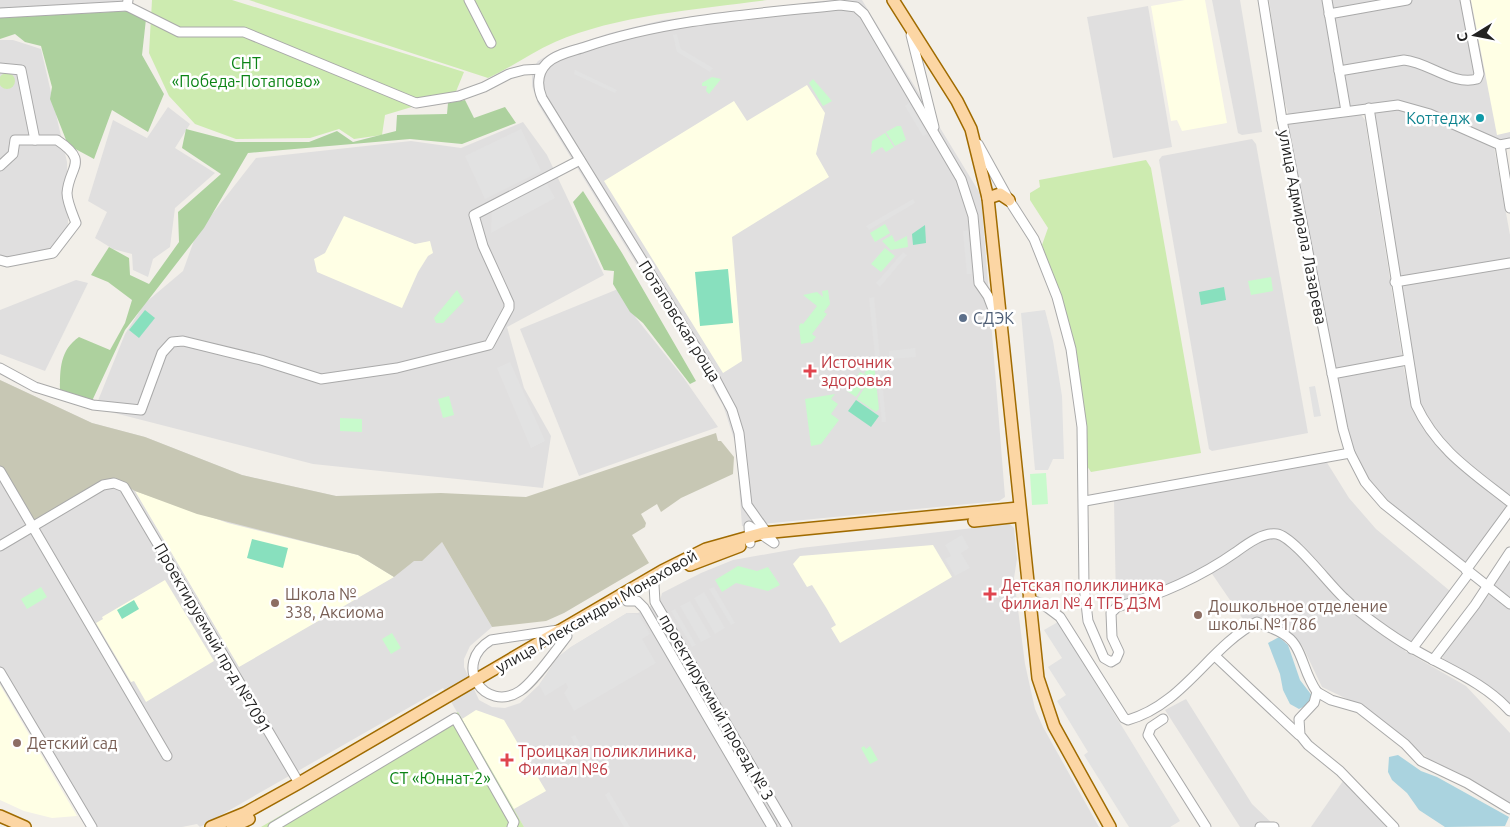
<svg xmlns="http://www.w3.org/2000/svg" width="1510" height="827" viewBox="0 0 1510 827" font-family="Ubuntu,sans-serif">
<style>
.residential{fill:#e0dfdf}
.education{fill:#ffffe5}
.construction{fill:#c7c7b4}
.grass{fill:#cdebb0}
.forest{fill:#add19e}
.park{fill:#c8facc}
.pitch{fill:#88e0be}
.parking{fill:#e2e2e2}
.water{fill:#aad3df}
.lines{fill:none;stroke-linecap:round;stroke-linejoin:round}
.minor-casing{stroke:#a9a9a9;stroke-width:11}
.major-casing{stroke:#a06b00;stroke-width:14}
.minor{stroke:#fff;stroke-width:9}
.major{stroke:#fcd6a4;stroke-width:11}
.culture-dot{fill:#0f9aa8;stroke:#fff;stroke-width:2}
.service-dot{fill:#5c6f8a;stroke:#fff;stroke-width:2}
.health-dot{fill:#e0444e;stroke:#fff;stroke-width:2}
.education-dot{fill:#8d6e63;stroke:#fff;stroke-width:2}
.labels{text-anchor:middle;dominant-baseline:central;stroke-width:5;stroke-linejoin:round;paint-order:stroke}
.park-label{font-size:16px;fill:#0c8416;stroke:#fff}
.culture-label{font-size:16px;fill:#0d838f;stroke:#fff;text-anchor:end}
.street-label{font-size:16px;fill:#222;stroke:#fff}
.service-label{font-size:16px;fill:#4e5e75;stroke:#fff;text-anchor:start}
.health-label{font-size:16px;fill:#be3a42;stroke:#fff;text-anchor:start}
.education-label{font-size:16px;fill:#785e54;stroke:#fff;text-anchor:start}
</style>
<rect width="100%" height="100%" fill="#f2efe9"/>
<g class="residential">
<polygon points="0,0 133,0 131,5 0,12"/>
<polygon points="830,0 862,0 981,195 1005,497 999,501 742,526 736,445 723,405 538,104 532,86 532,70 538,61 555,51 610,33 663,20"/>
<polygon points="1212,0 1240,0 1262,132 1242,135 1238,133"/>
<polygon points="1269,0 1510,0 1510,140 1501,140 1393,102 1288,114 1282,91"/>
<polygon points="1148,6 1172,147 1113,158 1087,17"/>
<polygon points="0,40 13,40 41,49 67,162 68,223 64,244 0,263"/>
<polygon points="168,107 190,124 175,148 215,173 175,208 170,247 153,259 148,277 133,270 132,254 113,249 95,238 107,212 88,201 113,120 147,138"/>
<polygon points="1388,107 1416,112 1494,147 1510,235 1510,262 1399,280 1372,110"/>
<polygon points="1359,112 1365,120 1402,355 1402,357 1335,371 1288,124 1289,122"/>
<polygon points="523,122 547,155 604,275 507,327 524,388 551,436 543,488 313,464 95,408 125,334 145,303 183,271 196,235 256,158 411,141 461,148"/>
<polygon points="1252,139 1256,144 1308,433 1212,451 1209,449 1159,160 1162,156"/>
<polygon points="1510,266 1510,499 1446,446 1417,403 1399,285"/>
<polygon points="76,280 88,283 45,371 0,354 0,310"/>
<polygon points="618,289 636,318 683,377 718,427 579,476 520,329"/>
<polygon points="1403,365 1412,405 1434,441 1452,461 1507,505 1507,508 1468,564 1464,565 1386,502 1367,479 1350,444 1335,377"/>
<polygon points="0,380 92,423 145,437 242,475 336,496 372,496 442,542 492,627 470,646 464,659 464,667 479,700 492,707 505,708 520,703 539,685 558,657 571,647 627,613 638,613 660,601 662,593 701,573 733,560 801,548 999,525 1008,522 1014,528 1017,559 1014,578 1025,664 1035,709 1043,727 1099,827 524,827 443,688 200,827 197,824 182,827 86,827 0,684"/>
<polygon points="1326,461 1349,498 1376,529 1450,591 1405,651 1466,686 1510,733 1510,803 1430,760 1368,709 1322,687 1302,645 1264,618 1245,622 1206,565 1159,592 1116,602 1114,500"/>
<polygon points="1510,559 1510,601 1493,587 1493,583"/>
<polygon points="1492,594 1510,607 1510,706 1445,663 1442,656 1485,596"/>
<polygon points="1186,699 1252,804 1276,827 1240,827 1165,710"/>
<polygon points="1343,781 1389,827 1311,827"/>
</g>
<g class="education">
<polygon points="1185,0 1205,0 1227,123 1182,131 1177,120 1171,121 1151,6"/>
<polygon points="1471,0 1510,0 1510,132 1497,135"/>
<polygon points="807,85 825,113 816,154 829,177 732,237 742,361 723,373 604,181 734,101 747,121"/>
<polygon points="344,216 415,244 430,241 433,253 428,256 418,272 402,308 317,272 314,259 325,253"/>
<polygon points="135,491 228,523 358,555 394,577 239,667"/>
<polygon points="933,545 952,577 840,643 831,628 836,625 827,609 812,585 807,587 793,564 800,556"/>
<polygon points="165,580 214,661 146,702 134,681 131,682 96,623 103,619 102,617"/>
<polygon points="0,685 77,816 52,818 24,811 0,800"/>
<polygon points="476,710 504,720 546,791 514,809 462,719"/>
</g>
<polygon class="construction" points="0,380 92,423 145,437 242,475 336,496 441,493 526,497 716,433 718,441 721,441 734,457 733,474 681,498 661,512 657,504 641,514 646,523 645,527 632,535 649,563 564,613 546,621 492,627 442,542 422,561 414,561 394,577 358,555 197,514 135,491 113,479 103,480 33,521 0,466"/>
<g class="grass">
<polygon points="152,0 232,0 464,72 455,94 385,115 382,135 354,139 339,129 310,138 236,139 195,124 169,96 149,53"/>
<path d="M 249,0 L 767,0 C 701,9 616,15 555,42 C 532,52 512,67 488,78 Z"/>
<circle cx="7" cy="81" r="8"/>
<polygon points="1146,160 1151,168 1201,453 1091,472 1087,466 1085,424 1061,298 1042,245 1048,228 1030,200 1030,193 1040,187 1039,180"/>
<polygon points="458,712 524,827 261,827"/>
</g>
<g class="forest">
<polygon points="147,10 142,55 164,94 148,132 112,110 94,159 68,145 50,99 52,87 41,46 25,42 15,34 0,39 0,18"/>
<path d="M 465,100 L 474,118 L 505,107 L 516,123 L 462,144 L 410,139 L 248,153 L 204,228 L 125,330 L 92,401 L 60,390 C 60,369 60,350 79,337 L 110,350 L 125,323 L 132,300 L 108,282 L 91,275 L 109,247 L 129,258 L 130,275 L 149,284 L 179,242 L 178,212 L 221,174 L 182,148 L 186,129 L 236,142 L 309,142 L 337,131 L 353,142 L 396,131 L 397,115 L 447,114 L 448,103 Z"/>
<polygon points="583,191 622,253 696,381 690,384 643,323 630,312 613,284 614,271 604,270 573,202"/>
</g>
<g class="park">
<polygon points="712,77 721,79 709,94 706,91 707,86 702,86 702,83"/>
<polygon points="813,79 832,101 823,106 809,83"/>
<polygon points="897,126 901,126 906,140 895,146 886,132"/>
<polygon points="885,133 894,147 886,152 882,147 871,154 872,141"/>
<polygon points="885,224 890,233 875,242 870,233"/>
<polygon points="892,235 895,242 907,236 908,247 891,250 882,241"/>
<polygon points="885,248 895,256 881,272 871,264"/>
<polygon points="1271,277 1273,291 1251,295 1248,281"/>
<polygon points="457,290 464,301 443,323 436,323 434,318"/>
<polygon points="828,290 830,304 824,312 827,314 812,334 816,337 812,342 801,344 799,326 801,323 803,324 817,306 803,295 817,292 823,297 822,291"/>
<polygon points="874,363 879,409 876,412 857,399 871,378 864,373"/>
<polygon points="860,372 869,377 856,397 847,391"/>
<polygon points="835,394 831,399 838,404 831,414 839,420 821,444 811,446 805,399"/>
<polygon points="449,396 454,415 443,418 438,399"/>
<polygon points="340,418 362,419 362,432 340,431"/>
<polygon points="1046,473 1048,504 1032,505 1030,474"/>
<polygon points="738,566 757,571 768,567 780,585 768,591 736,583 722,592 715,580"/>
<polygon points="41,587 47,597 27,609 21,599"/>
<polygon points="392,633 401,648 391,654 382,639"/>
<polygon points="864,746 866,749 870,746 878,760 870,764 861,748"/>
</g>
<g class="pitch">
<polygon points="925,225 926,243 913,245 912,234"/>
<polygon points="728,269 733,323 700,326 695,272"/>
<polygon points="1224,287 1226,300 1201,305 1199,292"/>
<polygon points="145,310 155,318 139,338 129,330"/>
<polygon points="856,400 879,416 871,427 848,411"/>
<polygon points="252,539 288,548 283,568 247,558"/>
<polygon points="134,600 139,609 122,619 117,610"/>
</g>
<g class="parking">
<polygon points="677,34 681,49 713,68 710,72 677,52 673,35"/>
<polygon points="575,70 617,90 615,93 574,74"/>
<polygon points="909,103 927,134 923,136 905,106"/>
<polygon points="521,129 541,171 485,199 465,156"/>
<polygon points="546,182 555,198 491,233 492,210"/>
<polygon points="913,199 915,203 869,230 866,226"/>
<polygon points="968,230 972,274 967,274 963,231"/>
<polygon points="903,252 907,255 880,287 876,283"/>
<polygon points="874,297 886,422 882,422 869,298"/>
<polygon points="1045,310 1053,341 1062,396 1064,459 1053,459 1048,470 1035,470 1021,313"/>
<polygon points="915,348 916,357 889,359 889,351"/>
<polygon points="510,362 545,441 531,448 497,368"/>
<polygon points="1315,386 1321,416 1314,417 1309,387"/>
<polygon points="962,535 969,548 961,553 970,568 955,576 945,559 951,556 945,545"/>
<polygon points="714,587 735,623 731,625 709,589"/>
<polygon points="704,592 725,628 715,634 694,598"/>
<polygon points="690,601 711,637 701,642 680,606"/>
<polygon points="675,609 696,645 692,647 671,611"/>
<polygon points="627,613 639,615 650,634 642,639 656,663 574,711 564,693 568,687 566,683 545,696 539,685 558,657 571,647"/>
<polygon points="1058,622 1180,821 1170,827 1129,827 1084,755 1088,752 1057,701 1066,695 1048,667 1062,658 1044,630"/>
<polygon points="575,735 594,767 590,769 571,737"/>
<polygon points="609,792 630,827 624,827 605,795"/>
</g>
<g class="water">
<polygon points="1279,637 1288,645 1300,680 1313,697 1311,703 1299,709 1290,704 1283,690 1280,674 1268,643"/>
<polygon points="1398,755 1421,771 1437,777 1509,817 1505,826 1445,827 1419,810 1407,793 1392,780 1388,772 1389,757"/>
</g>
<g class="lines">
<defs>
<g id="minor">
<polyline points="469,0 491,43"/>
<polyline points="1327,0 1346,111"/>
<polyline points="127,6 179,32 244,32 416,103 459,96 484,87 509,74 524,70 542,69"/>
<polyline points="0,13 127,6 128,0"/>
<polyline points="1329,14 1407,0"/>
<polyline points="911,35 934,127"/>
<polyline points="0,68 21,70 35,140 15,140 13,154 0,166"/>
<path d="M 1339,71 L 1404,60 C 1428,62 1453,86 1477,79 L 1479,74 L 1465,0"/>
<path d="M 1369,108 L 1416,405 C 1437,450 1472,472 1510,502"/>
<polyline points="1282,120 1398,105 1430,114 1500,145 1510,143"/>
<path d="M 978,144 L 1009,200 L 1034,239 L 1057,297 L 1071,349 L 1082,427 L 1084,586 L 1088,621 L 1104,658 L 1111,662 L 1116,659 L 1119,652 L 1112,637 L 1111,613 L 1117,607 C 1160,595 1199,578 1236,552 C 1247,544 1263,532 1277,534 C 1294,537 1330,586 1345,599 C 1362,615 1391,636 1412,648 C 1445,668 1483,681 1510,711"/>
<polyline points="1500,145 1510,208"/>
<path d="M 0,260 L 7,262 L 53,253 L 76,223 C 73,215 67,202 67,193 C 69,166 90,162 57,140 L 35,140"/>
<polyline points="1395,282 1510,263"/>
<polyline points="0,368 35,387 93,405 141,410 162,353 172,342 183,341 261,360 321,379 397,368 489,345 509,308 509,303 483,246 474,215 580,160"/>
<polyline points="1332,374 1407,360"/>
<polyline points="1350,453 1365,482 1384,504 1510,604"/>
<polyline points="0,471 167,756"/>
<polyline points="1085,501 1350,453 1343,429 1282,120 1263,0"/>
<path d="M 750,543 L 749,526 L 774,543 L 747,505 L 739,433 L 732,410 L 716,380 L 542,98 C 537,86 537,73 547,63 C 556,54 573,51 585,47 C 667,19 754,14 840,5 L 856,7 L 864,14 L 961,179 L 973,216 L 979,283 L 988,296 L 997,320"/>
<polyline points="0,546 103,485 114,483 124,487 299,783"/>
<polyline points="1466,570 1510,510"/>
<polyline points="654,585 655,602 787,827"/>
<path d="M 1028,598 L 1044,605 L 1060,617 L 1124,718 L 1128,720 C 1184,704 1209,647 1257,622 C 1270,628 1287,632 1295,645 C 1304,659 1305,675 1317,692 L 1314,703 L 1299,719 L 1300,735 L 1308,745 L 1340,771 L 1394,827"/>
<polyline points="627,601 637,601 644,608 772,827"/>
<path d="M 558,630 L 491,640 C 451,664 485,714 520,691 C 534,682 556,650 567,636"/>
<polyline points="1412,649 1469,573"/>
<polyline points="1215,656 1299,735"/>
<polyline points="1433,660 1475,605 1510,552"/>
<polyline points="0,672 92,827"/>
<polyline points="1317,692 1331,700 1359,708 1405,744 1421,761 1467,783 1510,809"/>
<polyline points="1163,719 1151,727 1148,735 1206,827"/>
<polyline points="273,827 455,718 514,822 512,827"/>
<polyline points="1260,827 1274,827"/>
</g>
<g id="major">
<polyline points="893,0 957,101 971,129 988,198 1038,678 1054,726 1110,827"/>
<polyline points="988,198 1000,194 1009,200"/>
<polyline points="974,521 1020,516"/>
<polyline points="690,565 740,546"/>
<polyline points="0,816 25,827"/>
<polyline points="211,827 245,813 299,783 662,571 706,549 763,533 1019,508"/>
<polyline points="232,827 249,819"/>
</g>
</defs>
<use href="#minor" class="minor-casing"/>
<use href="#major" class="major-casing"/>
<use href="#minor" class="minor"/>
<use href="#major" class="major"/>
</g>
<circle class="culture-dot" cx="1480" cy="118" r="5"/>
<circle class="service-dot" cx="963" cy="318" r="5"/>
<g class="health-dot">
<path d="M807.5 363.5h5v5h5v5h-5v5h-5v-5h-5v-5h5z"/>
<path d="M987.5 586.5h5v5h5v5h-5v5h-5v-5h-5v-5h5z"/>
<path d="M504.5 752.5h5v5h5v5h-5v5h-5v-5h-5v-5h5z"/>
</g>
<g class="education-dot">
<circle cx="275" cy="603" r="5"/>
<circle cx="1198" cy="615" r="5"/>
<circle cx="17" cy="743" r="5"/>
</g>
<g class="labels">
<g class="park-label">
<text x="246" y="63">СНТ<tspan x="246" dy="18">«Победа-Потапово»</tspan></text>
<text x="440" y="778">СТ «Юннат-2»</text>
</g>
<g class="culture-label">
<text x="1470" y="118">Коттедж</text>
</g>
<g class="street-label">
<text transform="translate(1303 227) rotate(79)">улица Адмирала Лазарева</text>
<text transform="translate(680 321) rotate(58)">Потаповская роща</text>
<text transform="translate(596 611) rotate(-30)">улица Александры Монаховой</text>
<text transform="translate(213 638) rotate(60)">Проектируемый пр-д №7091</text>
<text transform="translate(717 707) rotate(60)">проектируемый проезд № 3</text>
</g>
<g class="service-label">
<text x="973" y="318">СДЭК</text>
</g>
<g class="health-label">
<text x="821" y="362">Источник<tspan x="821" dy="18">здоровья</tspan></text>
<text x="1001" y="585">Детская поликлиника<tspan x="1001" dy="18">филиал № 4 ТГБ ДЗМ</tspan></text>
<text x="518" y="751">Троицкая поликлиника,<tspan x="518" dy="18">Филиал №6</tspan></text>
</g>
<g class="education-label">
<text x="285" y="594">Школа №<tspan x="285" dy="18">338, Аксиома</tspan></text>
<text x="1208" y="606">Дошкольное отделение<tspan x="1208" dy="18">школы №1786</tspan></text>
<text x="27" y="743">Детский сад</text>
</g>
</g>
<g transform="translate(1475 35) rotate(260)" stroke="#ffffff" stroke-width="4" paint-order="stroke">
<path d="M0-4L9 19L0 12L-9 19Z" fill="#222222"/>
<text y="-8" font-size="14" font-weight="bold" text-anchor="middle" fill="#222222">С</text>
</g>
</svg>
